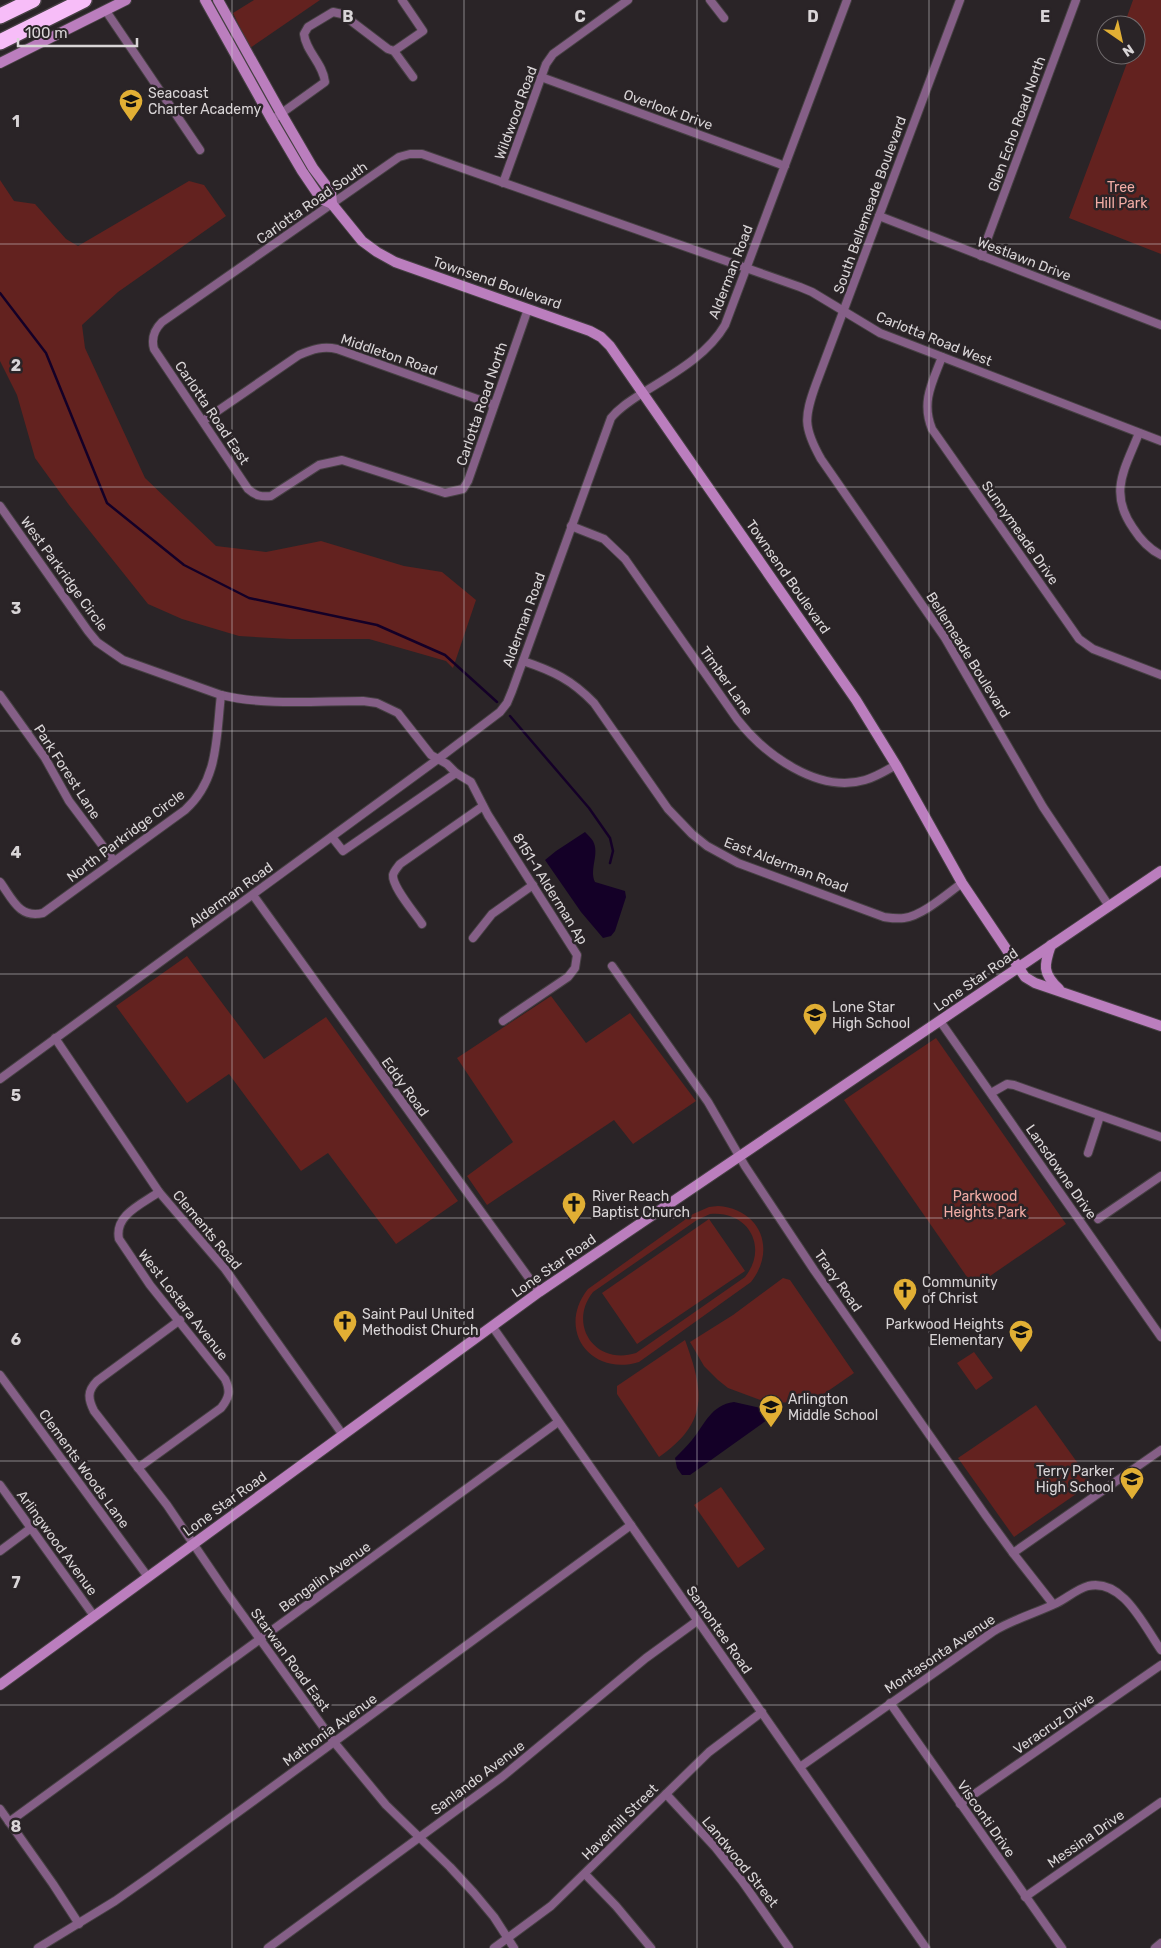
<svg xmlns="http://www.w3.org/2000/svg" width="1161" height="1948" viewBox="0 0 1161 1948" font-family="Rubik,sans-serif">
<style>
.green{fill:#63221f;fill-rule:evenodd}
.water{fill:#140027}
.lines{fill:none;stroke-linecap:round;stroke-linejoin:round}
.stream{stroke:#140027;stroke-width:2.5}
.street-casing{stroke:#464043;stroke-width:10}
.secondary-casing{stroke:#464043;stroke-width:12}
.highway-casing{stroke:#464043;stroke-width:18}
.street{stroke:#855f87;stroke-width:8}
.secondary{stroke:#bb7ebe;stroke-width:10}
.highway{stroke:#f7bdf8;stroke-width:15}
.grid{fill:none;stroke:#d9d5d7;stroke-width:1;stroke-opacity:0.55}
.labels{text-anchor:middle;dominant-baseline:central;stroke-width:5;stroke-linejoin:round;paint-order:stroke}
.poi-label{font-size:14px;fill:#d9d5d7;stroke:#2a2427;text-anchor:start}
.street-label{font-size:14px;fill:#d9d5d7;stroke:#2a2427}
.park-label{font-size:14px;fill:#f1aca5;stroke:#2a2427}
.grid-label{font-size:16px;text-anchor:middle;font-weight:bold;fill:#d9d5d7;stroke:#2a2427;stroke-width:5;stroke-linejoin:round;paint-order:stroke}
</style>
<rect width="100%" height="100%" fill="#2a2427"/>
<g class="green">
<polygon points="254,0 320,0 250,48 233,13"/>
<polygon points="1133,0 1161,0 1161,254 1069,218 1130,55 1136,55 1136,25 1124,25"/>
<polygon points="0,180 14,201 35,204 66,239 78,246 189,181 204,185 226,216 118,292 82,325 85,348 145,478 216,546 266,552 321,541 404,566 442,572 476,600 453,668 446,661 369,639 290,639 239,636 182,619 148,604 69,505 35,458 17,395 0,361"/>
<polygon points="187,956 264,1059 326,1017 458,1201 396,1244 328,1153 301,1171 229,1074 187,1103 116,1006"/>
<polygon points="551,996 586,1043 630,1013 696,1101 633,1144 614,1120 487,1205 467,1176 513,1142 457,1058"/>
<polygon points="936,1038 1066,1224 974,1287 844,1100"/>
<path d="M 718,1206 C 760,1209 777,1249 751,1282 L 639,1362 C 590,1377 556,1329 588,1289 L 693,1214 L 709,1207 ZM 710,1214 C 748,1210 769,1247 745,1277 L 636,1353 C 596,1366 567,1325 593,1292 L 697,1220 Z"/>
<polygon points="709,1219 745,1271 637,1344 602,1293"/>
<polygon points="783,1278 790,1280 854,1373 815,1400 792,1403 763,1401 728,1388 718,1380 704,1366 690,1342 733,1315"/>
<path d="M 685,1340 C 704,1392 709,1422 659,1457 L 617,1394 L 617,1386 Z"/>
<polygon points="974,1352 993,1378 976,1390 957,1363"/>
<polygon points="1036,1405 1092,1483 1014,1537 958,1458"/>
<polygon points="721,1487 765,1549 738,1568 694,1505"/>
</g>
<g class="water">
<path d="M 585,832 C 588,835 591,838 593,841 C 600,854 589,869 595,882 L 625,891 L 626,897 L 615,931 L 611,936 L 603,938 L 581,912 L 545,860 L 556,851 Z"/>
<path d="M 734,1402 L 778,1412 L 778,1416 L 767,1420 L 690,1475 L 682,1475 L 677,1468 L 675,1458 C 681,1452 687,1446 692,1440 C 705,1424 711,1405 734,1402 Z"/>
</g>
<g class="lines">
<g class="stream">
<polyline points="0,293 46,353 107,503 184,565 249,598 377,625 445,655 497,702"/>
<polyline points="510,716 589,808 610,838 613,851 610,863"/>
</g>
<defs>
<g id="street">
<polyline points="710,0 724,18"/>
<path d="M 960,0 L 816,384 C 804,417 803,427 821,459 L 945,638 L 1043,807 L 1109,906"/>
<polyline points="106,11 200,150"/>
<polyline points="394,51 413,77"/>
<polyline points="541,77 785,166"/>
<path d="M 272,120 L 325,82 C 323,63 306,52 304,34 L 308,27 L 333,12 L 342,14 L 388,49 L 394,51 L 423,31 L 402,0"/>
<polyline points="503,183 546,64 553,54 628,0"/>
<polyline points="879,216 1161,325"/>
<polyline points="981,256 1076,0"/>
<path d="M 528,309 L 468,481 L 463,489 L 445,493 L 342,460 L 319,465 L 271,496 C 261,497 256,496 248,489 L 154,349 C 151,338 154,330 162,322 L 399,157 L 410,154 L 422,154 L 800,287 L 812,292 L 880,333 L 1161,441"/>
<path d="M 942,357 C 932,383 921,402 932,429 L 1079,639 L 1093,649 L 1161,675"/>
<path d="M 203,421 L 299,355 C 313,349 323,346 337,349 L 494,405"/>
<path d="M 1139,433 C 1125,469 1108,492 1133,528 C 1140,539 1149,549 1161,555"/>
<path d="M 0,506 L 88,631 L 97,642 L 123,660 L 221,695 C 267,706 316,701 363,701 L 377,703 L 398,713 L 431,755 L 447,764 L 456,773 L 471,782 L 488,815 L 577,955 L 575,968 L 568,977 L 503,1021"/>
<path d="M 571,526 L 604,539 L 625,559 L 737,719 C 764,754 818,794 865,780 C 876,777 887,770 896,765"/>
<path d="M 523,661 C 553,671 572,680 594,703 L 668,809 L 692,834 L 707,846 L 738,863 L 884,917 C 891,918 897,919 904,918 C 922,916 947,894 962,883"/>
<polyline points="0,695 45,758 69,801 114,861"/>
<polyline points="332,837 343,851 456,773"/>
<path d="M 0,882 C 12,898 19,919 43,913 L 185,810 C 219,780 216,737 221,695"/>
<polyline points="253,895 539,1292"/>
<path d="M 422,924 C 415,913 392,887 393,875 C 394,871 397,868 400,864 L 483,806"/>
<polyline points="473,938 492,914 533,885"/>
<polyline points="612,966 708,1102 745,1166 814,1270 986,1516 1013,1553 1053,1604"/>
<polyline points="940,1021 1161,1337"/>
<polyline points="55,1038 159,1192 225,1269 343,1435"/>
<path d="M 0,1079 L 438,759 L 500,712 L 507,703 L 512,691 L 611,418 C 619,408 630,401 641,394 C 671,375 707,356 725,325 L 847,0"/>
<polyline points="991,1093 1007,1084 1014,1085 1161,1137"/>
<polyline points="1088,1153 1100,1116"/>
<polyline points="1098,1219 1161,1176"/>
<path d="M 180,1320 L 97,1381 C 87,1391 88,1399 94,1411 L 167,1505 L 226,1592 L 334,1742 L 386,1805 L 450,1867 L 474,1893 L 494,1917 L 514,1948"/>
<polyline points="492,1326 926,1948"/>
<polyline points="0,1375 148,1577"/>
<path d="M 138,1468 L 221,1408 C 229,1398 231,1391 225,1379 L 150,1285 L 119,1239 C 114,1215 142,1204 159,1192"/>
<polyline points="0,1485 94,1616"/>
<polyline points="0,1551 31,1528"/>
<polyline points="1013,1553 1161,1450"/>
<polyline points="890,1703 1062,1948"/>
<path d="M 800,1767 L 994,1631 C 1014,1619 1036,1613 1057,1603 C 1067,1598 1077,1589 1088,1586 C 1123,1578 1144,1626 1161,1650"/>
<polyline points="666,1794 715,1847 742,1881 789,1948"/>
<polyline points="960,1804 1161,1665"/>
<polyline points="0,1809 53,1884 79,1924"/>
<polyline points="9,1822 558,1422"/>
<polyline points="585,1874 616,1906 651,1948"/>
<polyline points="1025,1897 1161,1802"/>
<polyline points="38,1948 115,1901 152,1875 631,1525"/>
<polyline points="268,1948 502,1777 646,1658 697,1621"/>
<polyline points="494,1948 551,1906 709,1752 762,1712"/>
<polyline points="1155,1948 1161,1943"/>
</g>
<g id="secondary">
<polyline points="205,0 272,120 302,171 321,199 332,204 362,241 377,252 395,262 590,331 601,337 610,346 856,700 896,765 962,883 1025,977 1035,983 1161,1026"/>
<polyline points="218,0 281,113 313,168 331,192 332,204"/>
<polyline points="0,63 126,0"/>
<path d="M 1051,945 C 1044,965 1042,973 1059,989"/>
<polyline points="0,1685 539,1292 1161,871"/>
</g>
<g id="highway">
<polyline points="0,16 33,0"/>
<polyline points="0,42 84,0"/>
</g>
</defs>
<use href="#street" class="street-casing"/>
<use href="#secondary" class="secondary-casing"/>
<use href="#highway" class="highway-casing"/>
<use href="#street" class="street"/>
<use href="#secondary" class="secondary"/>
<use href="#highway" class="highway"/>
</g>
<path class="grid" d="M 232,0 L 232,1948M 464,0 L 464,1948M 697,0 L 697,1948M 929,0 L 929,1948M 0,244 L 1161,244M 0,487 L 1161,487M 0,731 L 1161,731M 0,974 L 1161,974M 0,1218 L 1161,1218M 0,1461 L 1161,1461M 0,1705 L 1161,1705"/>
<defs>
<symbol id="school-pin" viewBox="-11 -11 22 30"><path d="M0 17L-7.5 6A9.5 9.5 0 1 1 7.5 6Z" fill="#e1af34" stroke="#2a2427"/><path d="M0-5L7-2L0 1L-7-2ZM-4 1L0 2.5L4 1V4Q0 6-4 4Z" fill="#111"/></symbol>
<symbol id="church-pin" viewBox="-11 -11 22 30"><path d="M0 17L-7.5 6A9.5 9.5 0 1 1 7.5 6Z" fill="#e1af34" stroke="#2a2427"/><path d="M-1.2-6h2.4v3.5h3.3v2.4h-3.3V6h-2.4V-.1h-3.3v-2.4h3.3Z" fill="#111"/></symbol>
</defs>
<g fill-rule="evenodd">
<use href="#school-pin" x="117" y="87" width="28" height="38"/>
<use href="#school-pin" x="801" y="1001" width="28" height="38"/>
<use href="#church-pin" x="560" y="1190" width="28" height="38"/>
<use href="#church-pin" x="891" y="1276" width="28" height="38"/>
<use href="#church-pin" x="331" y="1308" width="28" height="38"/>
<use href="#school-pin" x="1007" y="1318" width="28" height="38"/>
<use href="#school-pin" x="757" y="1393" width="28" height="38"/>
<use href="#school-pin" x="1118" y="1465" width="28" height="38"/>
</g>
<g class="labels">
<g class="poi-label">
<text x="148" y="93">Seacoast<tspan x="148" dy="16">Charter Academy</tspan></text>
<text x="832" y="1007">Lone Star<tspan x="832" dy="16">High School</tspan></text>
<text x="592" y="1196">River Reach<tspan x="592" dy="16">Baptist Church</tspan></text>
<text x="922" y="1282">Community<tspan x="922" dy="16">of Christ</tspan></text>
<text x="362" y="1314">Saint Paul United<tspan x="362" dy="16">Methodist Church</tspan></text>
<text x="1004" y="1324" text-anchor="end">Parkwood Heights<tspan x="1004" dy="16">Elementary</tspan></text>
<text x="788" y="1399">Arlington<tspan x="788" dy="16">Middle School</tspan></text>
<text x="1114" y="1471" text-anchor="end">Terry Parker<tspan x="1114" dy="16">High School</tspan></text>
</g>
<g class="street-label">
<text transform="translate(668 110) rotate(20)">Overlook Drive</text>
<text transform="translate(516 113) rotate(-70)">Wildwood Road</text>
<text transform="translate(1017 124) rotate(-70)">Glen Echo Road North</text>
<text transform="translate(312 203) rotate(-35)">Carlotta Road South</text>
<text transform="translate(870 205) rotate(-70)">South Bellemeade Boulevard</text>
<text transform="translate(1024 259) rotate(21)">Westlawn Drive</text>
<text transform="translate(731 272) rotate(-69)">Alderman Road</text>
<text transform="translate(497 283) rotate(19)">Townsend Boulevard</text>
<text transform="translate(934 339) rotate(22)">Carlotta Road West</text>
<text transform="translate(389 355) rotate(19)">Middleton Road</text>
<text transform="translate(482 404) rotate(-71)">Carlotta Road North</text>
<text transform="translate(212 413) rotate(56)">Carlotta Road East</text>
<text transform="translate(1020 533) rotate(55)">Sunnymeade Drive</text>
<text transform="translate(64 574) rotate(54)">West Parkridge Circle</text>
<text transform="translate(788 577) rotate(55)">Townsend Boulevard</text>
<text transform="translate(524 620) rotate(-70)">Alderman Road</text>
<text transform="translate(968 655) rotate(58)">Bellemeade Boulevard</text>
<text transform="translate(726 681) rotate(55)">Timber Lane</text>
<text transform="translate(67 772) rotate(57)">Park Forest Lane</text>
<text transform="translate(126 836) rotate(-37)">North Parkridge Circle</text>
<text transform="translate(786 865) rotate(21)">East Alderman Road</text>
<text transform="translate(550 889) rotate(58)">8151-1 Alderman Ap</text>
<text transform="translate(231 895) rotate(-36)">Alderman Road</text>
<text transform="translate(976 980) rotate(-35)">Lone Star Road</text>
<text transform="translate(405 1087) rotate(54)">Eddy Road</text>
<text transform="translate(1061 1172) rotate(55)">Lansdowne Drive</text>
<text transform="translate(207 1230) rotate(50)">Clements Road</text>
<text transform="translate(554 1266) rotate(-35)">Lone Star Road</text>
<text transform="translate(838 1281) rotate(55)">Tracy Road</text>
<text transform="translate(183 1305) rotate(52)">West Lostara Avenue</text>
<text transform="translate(84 1469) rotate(54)">Clements Woods Lane</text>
<text transform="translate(225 1504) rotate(-36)">Lone Star Road</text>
<text transform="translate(57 1543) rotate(54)">Arlingwood Avenue</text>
<text transform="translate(325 1577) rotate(-36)">Bengalin Avenue</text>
<text transform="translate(719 1630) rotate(55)">Samontee Road</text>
<text transform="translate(940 1654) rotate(-34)">Montasonta Avenue</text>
<text transform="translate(290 1660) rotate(54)">Starwan Road East</text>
<text transform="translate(1054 1724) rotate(-35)">Veracruz Drive</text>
<text transform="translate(330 1730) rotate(-36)">Mathonia Avenue</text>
<text transform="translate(478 1778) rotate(-37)">Sanlando Avenue</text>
<text transform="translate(986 1819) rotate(55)">Visconti Drive</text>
<text transform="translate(620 1822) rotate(-45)">Haverhill Street</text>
<text transform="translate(1086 1839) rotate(-35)">Messina Drive</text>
<text transform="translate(740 1862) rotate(51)">Landwood Street</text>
</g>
<g class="park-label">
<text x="1121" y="187">Tree<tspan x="1121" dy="16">Hill Park</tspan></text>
<text x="985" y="1196">Parkwood<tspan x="985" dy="16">Heights Park</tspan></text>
</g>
</g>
<g class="grid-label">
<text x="348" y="22">B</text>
<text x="580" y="22">C</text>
<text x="813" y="22">D</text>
<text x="1045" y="22">E</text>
<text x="16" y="127">1</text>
<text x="16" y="371">2</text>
<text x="16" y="614">3</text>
<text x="16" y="858">4</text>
<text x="16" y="1101">5</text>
<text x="16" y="1345">6</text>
<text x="16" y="1588">7</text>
<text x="16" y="1832">8</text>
</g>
<g transform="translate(1121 40) rotate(146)"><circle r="24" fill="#2a2427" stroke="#706b6d"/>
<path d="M0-4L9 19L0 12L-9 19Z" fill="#e1af34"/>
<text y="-8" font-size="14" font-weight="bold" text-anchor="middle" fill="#d9d5d7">N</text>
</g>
<path d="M18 38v8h119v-8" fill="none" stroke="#d9d5d7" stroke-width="2.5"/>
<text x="25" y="38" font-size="15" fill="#d9d5d7" stroke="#2a2427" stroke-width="4" paint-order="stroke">100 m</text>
</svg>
